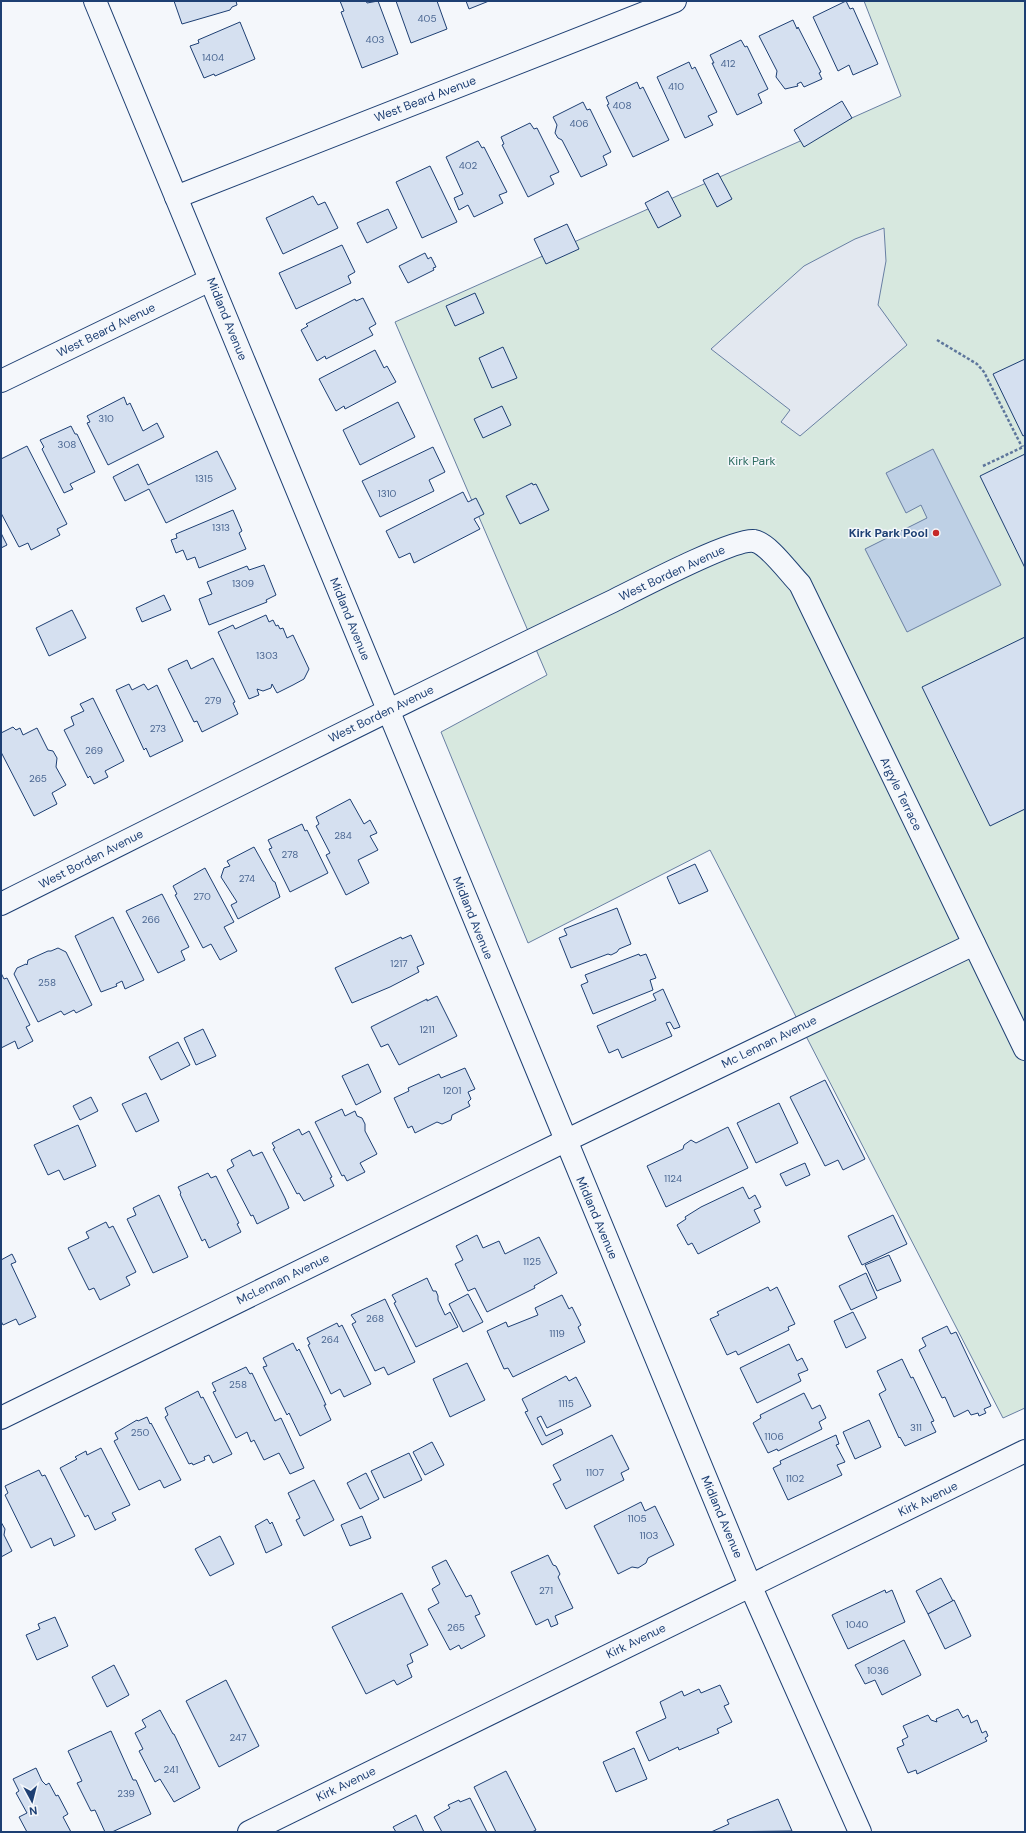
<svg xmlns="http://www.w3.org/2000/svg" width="1026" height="1833" viewBox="0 0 1026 1833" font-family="'DM Sans',sans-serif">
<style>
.green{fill:#d7e8df;stroke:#687fa3}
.parking{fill:#e3e8f0;stroke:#687fa3}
.water{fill:#bed0e5;stroke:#687fa3}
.building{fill:#d5e0f0;stroke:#1d3f73}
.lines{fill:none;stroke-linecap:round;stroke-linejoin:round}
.minor-casing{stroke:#1d3f73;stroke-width:24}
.tertiary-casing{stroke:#1d3f73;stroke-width:24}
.path{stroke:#5e769c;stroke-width:2.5;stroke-dasharray:3 2;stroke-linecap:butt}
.minor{stroke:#f4f7fb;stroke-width:22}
.tertiary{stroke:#f4f7fb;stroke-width:22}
.poi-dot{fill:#c62828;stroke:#f4f7fb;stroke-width:1.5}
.labels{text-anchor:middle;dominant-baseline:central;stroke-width:3;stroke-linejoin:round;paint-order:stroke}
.number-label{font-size:10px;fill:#4b6792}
.street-label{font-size:12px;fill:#1d3f73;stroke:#f4f7fb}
.park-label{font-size:12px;fill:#2c6c60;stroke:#f4f7fb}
.poi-label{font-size:12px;font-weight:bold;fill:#1d3f73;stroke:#f4f7fb;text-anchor:end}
</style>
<rect width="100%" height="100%" fill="#f4f7fb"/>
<polygon class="green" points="864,1 1025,1 1025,1408 1003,1418 710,850 528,943 441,732 547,675 395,322 901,96"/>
<polygon class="parking" points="884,228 886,261 878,305 907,345 800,436 781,422 790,410 711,349 804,266 855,239"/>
<polygon class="water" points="933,449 1001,585 907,632 865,549 927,518 921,505 906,513 886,473"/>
<g class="building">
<polygon points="174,1 236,1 237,5 232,7 230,10 182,24"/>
<polygon points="340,1 366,1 367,3 378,1 398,54 362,68 341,12 344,11"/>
<polygon points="396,1 437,1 447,29 411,43"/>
<polygon points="466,1 489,1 469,9"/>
<polygon points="846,1 850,9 853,8 878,64 853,75 849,65 838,71 813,17"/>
<polygon points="793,20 797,29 798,27 821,72 819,73 822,79 804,87 801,82 797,84 798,86 785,89 776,77 777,71 759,36"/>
<polygon points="240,22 255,59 215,76 214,74 204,78 190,46 199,43 198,40"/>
<polygon points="741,40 745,47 747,46 768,89 758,94 762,103 737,115 712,63 714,63 710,55"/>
<polygon points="689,62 692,69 695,67 717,112 708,116 713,125 685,138 657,77"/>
<polygon points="637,82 640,89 643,87 669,140 633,157 607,105 609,104 606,97"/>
<polygon points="842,101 852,118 804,147 794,130"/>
<polygon points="583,102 587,110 590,109 611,152 603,156 607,165 581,177 562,140 558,138 555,133 557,125 553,117"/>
<polygon points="530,123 534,129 537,128 559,172 550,176 554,184 528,197 502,145 504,144 501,137"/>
<polygon points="478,141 482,148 484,147 507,192 499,195 503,203 474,217 468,205 459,210 454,198 463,194 446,157"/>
<polygon points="430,166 457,222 422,238 396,182"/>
<polygon points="718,173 732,199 717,207 703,180"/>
<polygon points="668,191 681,216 658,228 645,203"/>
<polygon points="313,196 318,205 325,202 338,228 283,254 266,218"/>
<polygon points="388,209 397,228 367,243 357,223"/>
<polygon points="567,224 579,249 546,264 534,239"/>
<polygon points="342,245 355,272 348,276 351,283 296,309 279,273"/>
<polygon points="425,253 428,259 431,257 436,267 433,268 434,270 408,283 399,266"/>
<polygon points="475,293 484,313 455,326 446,306"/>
<polygon points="363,298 376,324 369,328 373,335 326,359 325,356 317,361 301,330 308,326 306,324 355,299 356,301"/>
<polygon points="503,347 517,378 492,388 479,358"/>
<polygon points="375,350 384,368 387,366 396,382 345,409 344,406 336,411 319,379"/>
<polygon points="1025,359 1025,435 1023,436 993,374"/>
<polygon points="124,397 127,405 130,403 143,431 157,423 164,437 108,465 87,423 90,422 87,416"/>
<polygon points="398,402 415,437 360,465 343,430"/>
<polygon points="502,406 511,425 483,438 474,419"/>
<polygon points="71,426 75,434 77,434 95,472 70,484 73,489 64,493 42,449 44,447 40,440"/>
<polygon points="27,446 67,524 57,529 60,535 31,550 28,543 19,547 1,513 1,459"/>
<polygon points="433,447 445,472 429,480 434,491 380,517 362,481"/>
<polygon points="217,451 236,489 166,523 149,489 125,501 113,477 138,464 148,485"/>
<polygon points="1025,454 1025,568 980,476"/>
<polygon points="532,483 533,485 536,484 549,510 520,524 506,496"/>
<polygon points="463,492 468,502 476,498 484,514 474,519 480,529 414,563 410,553 399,558 386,531"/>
<polygon points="233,510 242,531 239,533 246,549 199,568 195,557 187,560 183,550 176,553 171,540 177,538 176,534"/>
<polygon points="1,533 7,545 1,548"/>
<polygon points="264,565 276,595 266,600 267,602 209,625 199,599 212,594 207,582 247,566 249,570"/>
<polygon points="164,595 171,610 142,622 136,608"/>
<polygon points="72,610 86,638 49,656 36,628"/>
<polygon points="266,615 269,622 273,620 276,626 278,625 280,629 283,628 287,638 293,635 309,669 304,679 293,685 277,693 272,684 271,688 263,691 257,689 259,695 249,699 218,632 233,625 235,629"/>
<polygon points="1025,637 1025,809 990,826 922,687"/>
<polygon points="213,658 235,702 233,703 238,714 202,732 197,721 194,722 168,669 187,660 191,669"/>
<polygon points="129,684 132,690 144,684 148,690 157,685 183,741 150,757 146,748 144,750 116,690"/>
<polygon points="93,698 124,761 105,771 108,777 94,784 90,776 88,778 64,730 74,725 71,717 84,711 80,704"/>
<polygon points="13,727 16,730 20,728 23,735 37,728 48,750 53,751 57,758 56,767 66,785 52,793 57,804 34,816 1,752 1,733"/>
<polygon points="350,799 364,824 370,820 377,833 370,836 378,850 358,860 369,883 346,895 326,855 330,853 316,826 319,824 316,817"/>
<polygon points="302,824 305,831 307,830 328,873 290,892 269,849 272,848 268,840"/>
<polygon points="254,847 273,881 275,882 280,897 238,919 231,905 237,902 221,877 224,868 230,866 227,861"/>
<polygon points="695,864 708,891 679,904 667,877"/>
<polygon points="205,868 234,922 224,927 237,951 220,960 211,944 203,948 175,895 177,894 173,886"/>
<polygon points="162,894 189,947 181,951 185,960 158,973 126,911"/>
<polygon points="617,908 631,944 619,949 617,952 611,955 608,954 571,968 559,938 567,935 564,929"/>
<polygon points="113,917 144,980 125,989 122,981 116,984 117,986 101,992 75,936"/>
<polygon points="411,935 424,964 417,967 419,972 390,987 352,1003 335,968 401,937 402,939"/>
<polygon points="58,948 66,952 92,1005 76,1013 74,1010 64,1015 61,1011 38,1022 14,974 17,968 26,964 27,965 28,960 48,951 51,951"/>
<polygon points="639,954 640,956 646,954 656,978 650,980 653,990 593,1014 581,985 588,982 585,975"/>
<polygon points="1,973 4,979 7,978 30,1025 26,1027 33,1041 18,1049 15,1041 1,1048"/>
<polygon points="663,989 680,1027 674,1029 670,1022 666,1023 672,1036 622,1058 618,1049 609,1053 597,1026 656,1000 653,994"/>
<polygon points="437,996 457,1036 399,1065 388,1044 381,1047 371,1027 427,999 427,1001"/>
<polygon points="203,1029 216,1056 196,1065 184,1038"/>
<polygon points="178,1042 190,1065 161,1080 149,1057"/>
<polygon points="368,1064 381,1092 356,1105 342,1076"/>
<polygon points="465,1068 475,1089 468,1092 471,1099 468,1102 470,1106 452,1115 451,1120 442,1124 437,1122 415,1133 412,1126 408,1128 394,1098 409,1091 408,1088 439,1074 441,1078"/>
<polygon points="825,1080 865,1159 843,1170 838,1160 825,1166 790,1097"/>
<polygon points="146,1093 159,1121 136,1132 122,1104"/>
<polygon points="91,1097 98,1111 80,1120 73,1106"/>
<polygon points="779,1103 798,1143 756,1163 737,1123"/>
<polygon points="342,1109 345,1116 355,1111 357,1116 362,1118 365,1124 365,1131 377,1154 360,1163 365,1172 347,1181 344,1175 342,1176 315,1122"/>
<polygon points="78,1125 96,1166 64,1180 59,1170 48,1175 34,1145"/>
<polygon points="728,1127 748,1168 666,1207 647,1166 683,1149 684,1145 691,1140 696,1143"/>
<polygon points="299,1129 302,1135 309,1131 332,1177 330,1178 334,1186 304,1201 299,1193 297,1194 273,1149 275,1148 272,1143"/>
<polygon points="250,1150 253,1156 262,1152 285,1198 289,1208 257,1224 253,1215 251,1216 227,1170 234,1166 231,1160"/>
<polygon points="805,1163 810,1175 786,1186 780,1174"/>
<polygon points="208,1173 211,1178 216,1176 239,1223 237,1224 241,1232 209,1248 205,1239 202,1241 180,1194 181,1193 178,1187"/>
<polygon points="743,1187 749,1199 755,1195 761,1207 754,1210 760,1222 698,1254 692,1243 688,1245 677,1225 686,1219 685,1217 701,1207"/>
<polygon points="159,1195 188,1257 153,1273 127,1219 136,1215 133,1208"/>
<polygon points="893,1215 907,1244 862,1265 848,1236"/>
<polygon points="106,1222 109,1228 113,1226 136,1272 126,1277 130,1285 100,1300 94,1288 89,1290 68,1248 89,1238 86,1232"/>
<polygon points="477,1235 483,1248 499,1241 505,1254 539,1237 557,1273 534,1286 535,1288 487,1312 475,1288 468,1291 455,1264 463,1260 456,1246"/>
<polygon points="12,1254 16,1262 11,1264 36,1317 19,1325 16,1319 3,1325 1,1321 1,1260"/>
<polygon points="889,1255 901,1281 877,1291 865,1265"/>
<polygon points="866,1273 877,1298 851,1310 839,1286"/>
<polygon points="427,1278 433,1291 436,1291 438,1296 438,1300 445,1315 450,1312 458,1327 416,1347 394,1303 396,1302 392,1295"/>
<polygon points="768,1287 770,1291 777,1287 795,1324 788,1327 789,1330 738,1355 736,1351 727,1355 710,1319 719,1315 717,1312"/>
<polygon points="468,1294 483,1322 463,1332 449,1304"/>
<polygon points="562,1295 569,1309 572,1307 581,1325 578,1327 585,1342 513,1377 508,1368 504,1369 487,1331 506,1322 508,1327 538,1315 535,1308"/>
<polygon points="385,1299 415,1362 388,1375 384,1367 375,1371 352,1324 356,1322 351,1315"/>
<polygon points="853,1312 866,1338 846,1348 834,1321"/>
<polygon points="337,1323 339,1327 342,1325 371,1384 344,1397 340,1389 331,1394 308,1345 310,1344 307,1338"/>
<polygon points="947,1326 951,1334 956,1332 991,1406 984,1409 986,1413 979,1416 978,1413 971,1415 968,1410 954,1417 945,1397 942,1398 919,1350 926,1346 922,1338"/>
<polygon points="293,1343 297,1351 299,1349 322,1396 326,1405 324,1405 331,1420 300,1436 289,1413 287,1415 263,1367 267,1366 263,1358"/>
<polygon points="789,1344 797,1361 802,1358 808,1370 798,1374 801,1381 757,1403 740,1368"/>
<polygon points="902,1359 911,1378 913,1377 934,1421 931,1422 936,1432 905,1446 900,1437 899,1438 879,1394 886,1390 877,1371"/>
<polygon points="467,1363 485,1400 450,1417 433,1379"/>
<polygon points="246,1367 250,1374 252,1373 275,1421 281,1418 304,1468 290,1474 279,1453 264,1460 254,1440 251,1442 247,1432 236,1438 213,1392 216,1391 212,1383"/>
<polygon points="566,1376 569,1381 576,1377 591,1406 547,1428 541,1416 537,1418 546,1436 561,1429 563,1434 542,1445 525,1412 528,1411 522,1399"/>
<polygon points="198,1391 201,1398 203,1397 232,1454 213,1463 209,1455 204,1457 205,1460 193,1465 192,1463 189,1464 165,1417 168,1415 165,1408"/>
<polygon points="804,1393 812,1409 820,1405 826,1418 819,1422 822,1429 778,1451 777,1449 768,1453 753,1423 761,1418 760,1415"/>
<polygon points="147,1417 150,1424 151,1423 181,1480 164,1488 160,1480 139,1490 114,1441 118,1439 115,1433 137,1420 138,1421"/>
<polygon points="869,1420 881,1447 855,1459 843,1432"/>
<polygon points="612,1435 629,1469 621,1473 624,1480 566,1509 553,1484 561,1480 553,1465"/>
<polygon points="836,1435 839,1444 836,1445 845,1462 837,1465 842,1475 788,1500 773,1468 781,1464 780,1461"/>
<polygon points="432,1442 444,1465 425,1475 413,1452"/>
<polygon points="101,1448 130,1505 112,1513 116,1520 95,1530 88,1515 85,1517 60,1468 77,1459 75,1457 86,1451 87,1455"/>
<polygon points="409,1453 422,1480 384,1498 371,1471"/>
<polygon points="39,1470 42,1476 45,1475 75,1536 54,1546 51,1538 31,1548 5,1495 8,1493 5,1486"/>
<polygon points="366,1473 379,1499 360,1509 347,1483"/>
<polygon points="314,1480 334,1520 304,1536 296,1520 300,1518 288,1493"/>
<polygon points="641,1502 645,1511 655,1506 674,1545 648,1558 646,1563 638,1568 632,1567 618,1574 594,1526"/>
<polygon points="362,1516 371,1538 350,1546 341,1525"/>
<polygon points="267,1519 270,1524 272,1522 282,1545 266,1553 255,1526"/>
<polygon points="1,1522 5,1529 4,1535 12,1551 1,1557"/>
<polygon points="220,1536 234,1564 210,1576 195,1549"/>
<polygon points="548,1555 553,1565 556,1566 560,1574 558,1577 573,1608 555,1616 558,1624 551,1627 548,1619 536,1625 511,1572"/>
<polygon points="446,1560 466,1597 471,1595 480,1614 475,1616 485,1636 461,1649 459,1645 450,1650 428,1609 439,1603 432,1589 440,1584 432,1567"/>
<polygon points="941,1578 953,1601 928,1614 916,1591"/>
<polygon points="885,1590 886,1593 892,1590 905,1622 848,1649 832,1615"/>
<polygon points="402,1593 428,1645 410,1654 413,1662 407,1665 412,1677 397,1685 394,1680 366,1694 332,1627"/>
<polygon points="954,1600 971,1636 945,1649 928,1614"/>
<polygon points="55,1617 68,1646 37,1660 26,1635 40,1629 38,1624"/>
<polygon points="904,1640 921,1675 882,1695 875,1680 865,1684 855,1665"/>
<polygon points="114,1665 129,1695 107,1707 92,1677"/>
<polygon points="226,1680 259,1746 219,1767 186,1701"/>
<polygon points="720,1685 729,1704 724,1706 732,1722 717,1729 719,1733 679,1750 678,1747 649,1761 636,1732 666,1718 660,1702 682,1691 684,1696 699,1689 701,1693"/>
<polygon points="958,1709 963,1718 968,1715 971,1723 977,1720 982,1733 986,1731 988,1736 985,1738 987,1741 917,1774 916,1770 908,1773 897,1748 904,1745 902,1740 908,1737 903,1726 928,1715 931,1720 937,1722 936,1719"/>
<polygon points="160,1710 173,1734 174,1734 200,1788 174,1802 160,1779 155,1782 139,1751 143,1749 135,1733 146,1727 142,1720"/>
<polygon points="111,1731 133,1780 136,1780 151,1814 112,1832 105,1832 95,1810 91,1811 77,1783 82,1781 68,1751"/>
<polygon points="634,1748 647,1779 616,1792 603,1762"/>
<polygon points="36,1768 42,1781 46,1785 49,1783 56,1796 58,1795 68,1814 63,1817 71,1832 27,1832 19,1817 27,1813 16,1793 19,1791 13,1779"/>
<polygon points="506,1771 536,1830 532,1832 496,1832 474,1787"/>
<polygon points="470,1798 487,1832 442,1832 434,1817 450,1808 448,1805 459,1800 460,1802"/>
<polygon points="778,1799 792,1831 711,1832 729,1824 727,1820"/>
<polygon points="416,1815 424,1832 396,1832 393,1827"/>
</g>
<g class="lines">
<defs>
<g id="minor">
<polyline points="176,197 675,1"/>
<polyline points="1,381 210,280"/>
<path d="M 1,904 C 205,802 408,699 613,601 C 637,589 734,538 754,541 C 769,544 789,573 800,584 L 1025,1049"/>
<polyline points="1,1418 565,1141 974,944"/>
<polyline points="249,1832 1025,1451"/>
</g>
<polyline id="tertiary" points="95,1 750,1585 860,1832"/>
</defs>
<use href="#minor" class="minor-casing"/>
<use href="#tertiary" class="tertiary-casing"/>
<g class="path">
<polyline points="937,340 977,364 984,372 1022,447"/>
<polyline points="983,466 1025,446"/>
</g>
<use href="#minor" class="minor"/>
<use href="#tertiary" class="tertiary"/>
</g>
<circle class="poi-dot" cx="936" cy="533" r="4"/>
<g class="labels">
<g class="number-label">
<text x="427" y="18">405</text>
<text x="375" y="39">403</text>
<text x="213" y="57">1404</text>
<text x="728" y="63">412</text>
<text x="676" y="86">410</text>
<text x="622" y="105">408</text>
<text x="579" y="123">406</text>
<text x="468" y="165">402</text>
<text x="106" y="418">310</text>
<text x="67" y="444">308</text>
<text x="204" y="478">1315</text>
<text x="387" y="493">1310</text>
<text x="221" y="527">1313</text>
<text x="243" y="583">1309</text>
<text x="267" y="655">1303</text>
<text x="213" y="700">279</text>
<text x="158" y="728">273</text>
<text x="94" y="750">269</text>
<text x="38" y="778">265</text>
<text x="343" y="835">284</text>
<text x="290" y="854">278</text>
<text x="247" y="878">274</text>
<text x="202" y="896">270</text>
<text x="151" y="919">266</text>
<text x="399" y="963">1217</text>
<text x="47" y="982">258</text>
<text x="427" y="1029">1211</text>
<text x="452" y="1090">1201</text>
<text x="673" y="1178">1124</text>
<text x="532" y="1261">1125</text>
<text x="375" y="1318">268</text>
<text x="557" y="1333">1119</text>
<text x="330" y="1339">264</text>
<text x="238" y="1384">258</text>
<text x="566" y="1403">1115</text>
<text x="916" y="1427">311</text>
<text x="140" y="1432">250</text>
<text x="774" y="1436">1106</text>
<text x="595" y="1472">1107</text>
<text x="795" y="1478">1102</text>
<text x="637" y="1518">1105</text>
<text x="649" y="1535">1103</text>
<text x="546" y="1590">271</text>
<text x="857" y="1624">1040</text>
<text x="456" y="1627">265</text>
<text x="878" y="1670">1036</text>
<text x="238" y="1737">247</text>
<text x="171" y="1769">241</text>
<text x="126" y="1793">239</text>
</g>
<g class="street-label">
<text transform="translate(425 99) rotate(-21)">West Beard Avenue</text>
<text transform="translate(227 319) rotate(68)">Midland Avenue</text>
<text transform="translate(106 330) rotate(-26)">West Beard Avenue</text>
<text transform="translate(672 573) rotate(-25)">West Borden Avenue</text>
<text transform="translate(350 619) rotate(68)">Midland Avenue</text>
<text transform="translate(381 714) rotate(-26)">West Borden Avenue</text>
<text transform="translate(901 794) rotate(64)">Argyle Terrace</text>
<text transform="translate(91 859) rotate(-27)">West Borden Avenue</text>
<text transform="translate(473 918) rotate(68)">Midland Avenue</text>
<text transform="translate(769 1042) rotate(-26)">Mc Lennan Avenue</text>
<text transform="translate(597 1218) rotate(67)">Midland Avenue</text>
<text transform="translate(283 1279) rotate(-26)">McLennan Avenue</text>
<text transform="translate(928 1499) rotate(-26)">Kirk Avenue</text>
<text transform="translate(722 1517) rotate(67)">Midland Avenue</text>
<text transform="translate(636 1641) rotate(-26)">Kirk Avenue</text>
<text transform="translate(346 1784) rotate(-26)">Kirk Avenue</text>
</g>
<g class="park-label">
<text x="752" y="461">Kirk Park</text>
</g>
<g class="poi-label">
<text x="928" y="533">Kirk Park Pool</text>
</g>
</g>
<rect width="1026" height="1833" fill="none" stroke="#1d3f73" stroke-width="4"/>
<g transform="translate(32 1801) rotate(173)" stroke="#f4f7fb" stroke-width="3" paint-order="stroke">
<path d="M0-3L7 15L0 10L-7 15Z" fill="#1d3f73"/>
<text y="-6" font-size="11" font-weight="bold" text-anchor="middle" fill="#1d3f73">N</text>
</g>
</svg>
